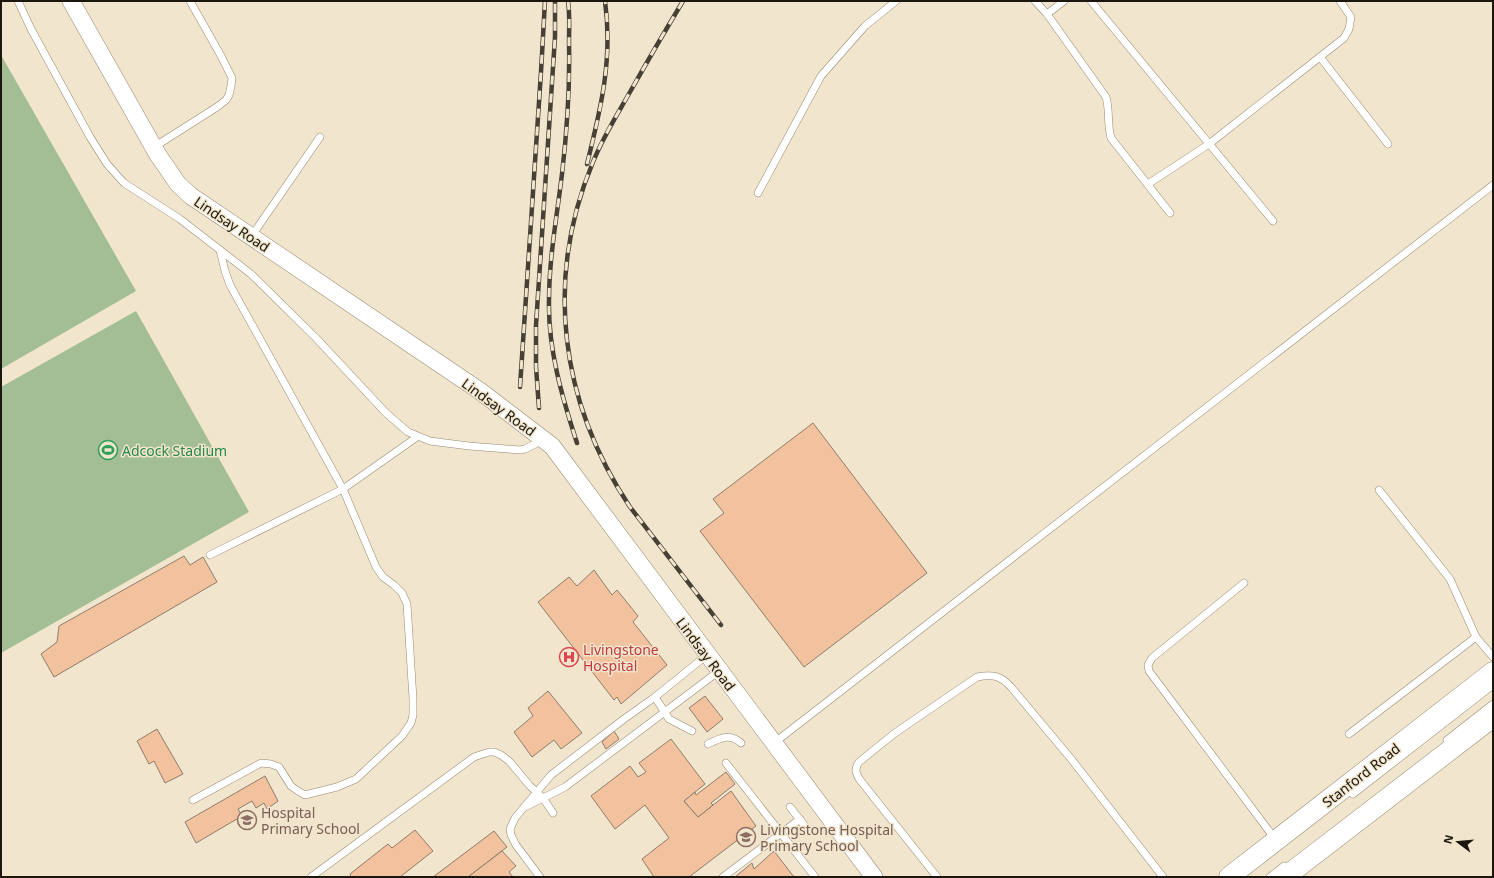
<svg xmlns="http://www.w3.org/2000/svg" width="1494" height="878" viewBox="0 0 1494 878" font-family="'Noto Sans',sans-serif">
<style>
.green{fill:#a3bd94}
.building{fill:#f1c29d;stroke:#907c6c}
.lines{fill:none;stroke-linecap:round;stroke-linejoin:round}
.service-casing{stroke:#948973;stroke-width:8}
.tertiary-casing{stroke:#948973;stroke-width:18}
.secondary-casing{stroke:#948973;stroke-width:21}
.service{stroke:#fff;stroke-width:7}
.tertiary{stroke:#fff;stroke-width:17}
.secondary{stroke:#fff;stroke-width:20}
.rail-casing{stroke:#464035;stroke-width:4.5}
.rail{stroke:#f1e5cd;stroke-width:3;stroke-dasharray:9;stroke-linecap:butt}
.labels{text-anchor:middle;dominant-baseline:central;stroke-width:3;stroke-linejoin:round;paint-order:stroke}
.street-label{font-size:14px;fill:#1b170f;stroke:#f1e5cd}
.leisure-label{font-size:14px;fill:#27864d;stroke:#f1e5cd;text-anchor:start}
.health-label{font-size:14px;fill:#be3a42;stroke:#f1e5cd;text-anchor:start}
.education-label{font-size:14px;fill:#785e54;stroke:#f1e5cd;text-anchor:start}
</style>
<rect width="100%" height="100%" fill="#f1e5cd"/>
<g class="green">
<polygon points="1,55 136,291 1,369"/>
<polygon points="136,311 249,512 1,653 1,387"/>
</g>
<g class="building">
<polygon points="813,423 927,573 804,667 700,531 724,513 713,499"/>
<polygon points="184,556 190,565 203,557 217,582 54,677 41,654 57,642 59,626"/>
<polygon points="594,570 612,595 617,590 638,616 633,622 667,665 621,704 617,697 614,700 538,602 569,577 577,586"/>
<polygon points="548,691 582,733 561,749 554,740 532,757 514,732 533,716 528,708"/>
<polygon points="705,696 723,719 707,732 689,708"/>
<polygon points="157,729 183,774 165,783 154,761 149,764 137,741"/>
<polygon points="614,731 619,739 606,749 602,742"/>
<polygon points="671,739 705,784 684,801 698,817 731,791 756,826 689,877 654,877 642,859 669,838 645,805 615,829 591,796 630,766 638,777 646,772 639,763"/>
<polygon points="726,772 735,784 711,803 713,805 698,817 684,801 695,792 696,795"/>
<polygon points="265,776 278,801 267,809 264,803 256,808 252,801 238,809 242,816 196,843 185,822"/>
<polygon points="415,830 433,851 400,877 351,877 350,874 388,844 392,848"/>
<polygon points="494,831 507,847 468,877 433,877"/>
<polygon points="502,851 516,866 509,872 513,877 468,877"/>
<polygon points="774,851 794,877 735,877 752,863 754,869"/>
</g>
<g class="lines">
<defs>
<g id="service">
<polyline points="18,1 31,29 90,137 107,164 124,183 180,219 251,274 316,338 386,413 408,432 430,441 469,446 520,450 525,449 543,440"/>
<path d="M 1035,1 L 1047,14 L 1106,97 C 1110,111 1107,124 1111,138 L 1170,213"/>
<polyline points="1091,1 1273,221"/>
<polyline points="1047,14 1064,1"/>
<polyline points="1320,57 1388,144"/>
<polyline points="154,147 217,107 226,100 229,95 231,86 232,78 220,54 190,1"/>
<polyline points="1148,184 1209,144 1344,38 1349,29 1351,17 1340,1"/>
<polyline points="758,193 821,76 865,26 896,1"/>
<polyline points="251,237 320,137"/>
<polyline points="220,250 225,271 230,285 343,489 417,437"/>
<polyline points="1379,490 1450,579 1476,637 1493,657"/>
<polyline points="1244,583 1152,658 1148,665 1149,671 1275,839"/>
<polyline points="655,697 669,719 692,731"/>
<polyline points="1349,734 1476,637"/>
<polyline points="1447,740 1493,704"/>
<polyline points="774,743 1493,185"/>
<path d="M 708,744 C 720,738 730,733 741,743"/>
<polyline points="726,763 815,877"/>
<polyline points="1353,794 1493,685"/>
<polyline points="193,800 261,763 271,764 279,767 291,786 298,791 305,795 337,787 356,779 402,736 411,723 413,715 413,699 407,604 402,593 394,585 383,577 376,567 343,489 210,555"/>
<polyline points="527,806 565,787 719,671"/>
<polyline points="790,807 808,830"/>
<polyline points="311,877 474,757 489,752 494,752 501,755 509,761 530,786 543,798 553,813"/>
<polyline points="540,877 516,845 511,835 510,829 515,818 551,775 624,719 655,697 707,655"/>
<polyline points="723,877 800,819"/>
<path d="M 937,877 L 860,780 C 856,774 854,769 859,762 L 895,733 L 977,677 C 992,674 1000,675 1011,687 L 1072,760 L 1163,877"/>
<polyline points="1270,877 1284,866"/>
</g>
<polyline id="tertiary" points="71,1 158,155 178,184 191,196 480,391 552,446 874,877"/>
<g id="secondary">
<polyline points="1229,877 1493,672"/>
<polyline points="1285,877 1493,717"/>
</g>
</defs>
<use href="#service" class="service-casing"/>
<use href="#tertiary" class="tertiary-casing"/>
<use href="#secondary" class="secondary-casing"/>
<use href="#service" class="service"/>
<use href="#tertiary" class="tertiary"/>
<use href="#secondary" class="secondary"/>
<defs>
<g id="rail">
<path d="M 568,1 C 570,15 569,30 569,43 C 570,87 567,131 562,174 C 557,216 549,258 549,301 C 548,349 562,397 577,443"/>
<path d="M 683,1 C 665,31 647,62 630,92 C 617,115 603,137 593,162 C 544,279 560,402 630,507 L 721,625"/>
<path d="M 587,164 C 601,108 613,59 605,1"/>
<polyline points="520,387 541,72 545,1"/>
<polyline points="539,408 536,367 536,325 555,37 555,1"/>
</g>
</defs>
<use href="#rail" class="rail-casing"/>
<use href="#rail" class="rail"/>
</g>
<defs>
<symbol id="stadium-ring" viewBox="-11 -11 22 22"><circle r="9.5" fill="#f1e5cd" stroke="#2e9e5b" stroke-width="1.5"/><path d="M0-5a6.5 5 0 1 0 0 10a6.5 5 0 1 0 0-10ZM-3.5-1.8h7v3.6h-7Z" fill="#2e9e5b"/></symbol>
<symbol id="hospital-ring" viewBox="-11 -11 22 22"><circle r="9.5" fill="#f1e5cd" stroke="#e0444e" stroke-width="1.5"/><path d="M-5-5h3v3.5h4V-5h3V5h-3V1.5h-4V5h-3Z" fill="#e0444e"/></symbol>
<symbol id="school-ring" viewBox="-11 -11 22 22"><circle r="9.5" fill="#f1e5cd" stroke="#8d6e63" stroke-width="1.5"/><path d="M0-5L7-2L0 1L-7-2ZM-4 1L0 2.5L4 1V4Q0 6-4 4Z" fill="#8d6e63"/></symbol>
</defs>
<g fill-rule="evenodd">
<use href="#stadium-ring" x="97" y="439" width="22" height="22"/>
<use href="#hospital-ring" x="558" y="646" width="22" height="22"/>
<use href="#school-ring" x="236" y="809" width="22" height="22"/>
<use href="#school-ring" x="735" y="826" width="22" height="22"/>
</g>
<g class="labels">
<g class="street-label">
<text transform="translate(232 224) rotate(34)">Lindsay Road</text>
<text transform="translate(499 407) rotate(36)">Lindsay Road</text>
<text transform="translate(706 654) rotate(53)">Lindsay Road</text>
<text transform="translate(1361 775) rotate(-38)">Stanford Road</text>
</g>
<g class="leisure-label">
<text x="122" y="450">Adcock Stadium</text>
</g>
<g class="health-label">
<text x="583" y="649">Livingstone<tspan x="583" dy="16">Hospital</tspan></text>
</g>
<g class="education-label">
<text x="261" y="812">Hospital<tspan x="261" dy="16">Primary School</tspan></text>
<text x="760" y="829">Livingstone Hospital<tspan x="760" dy="16">Primary School</tspan></text>
</g>
</g>
<rect width="1494" height="878" fill="none" stroke="#1b170f" stroke-width="4"/>
<g transform="translate(1458 842) rotate(286)" stroke="#f1e5cd" stroke-width="3" paint-order="stroke">
<path d="M0-3L7 15L0 10L-7 15Z" fill="#1b170f"/>
<text y="-6" font-size="11" font-weight="bold" text-anchor="middle" fill="#1b170f">N</text>
</g>
</svg>
